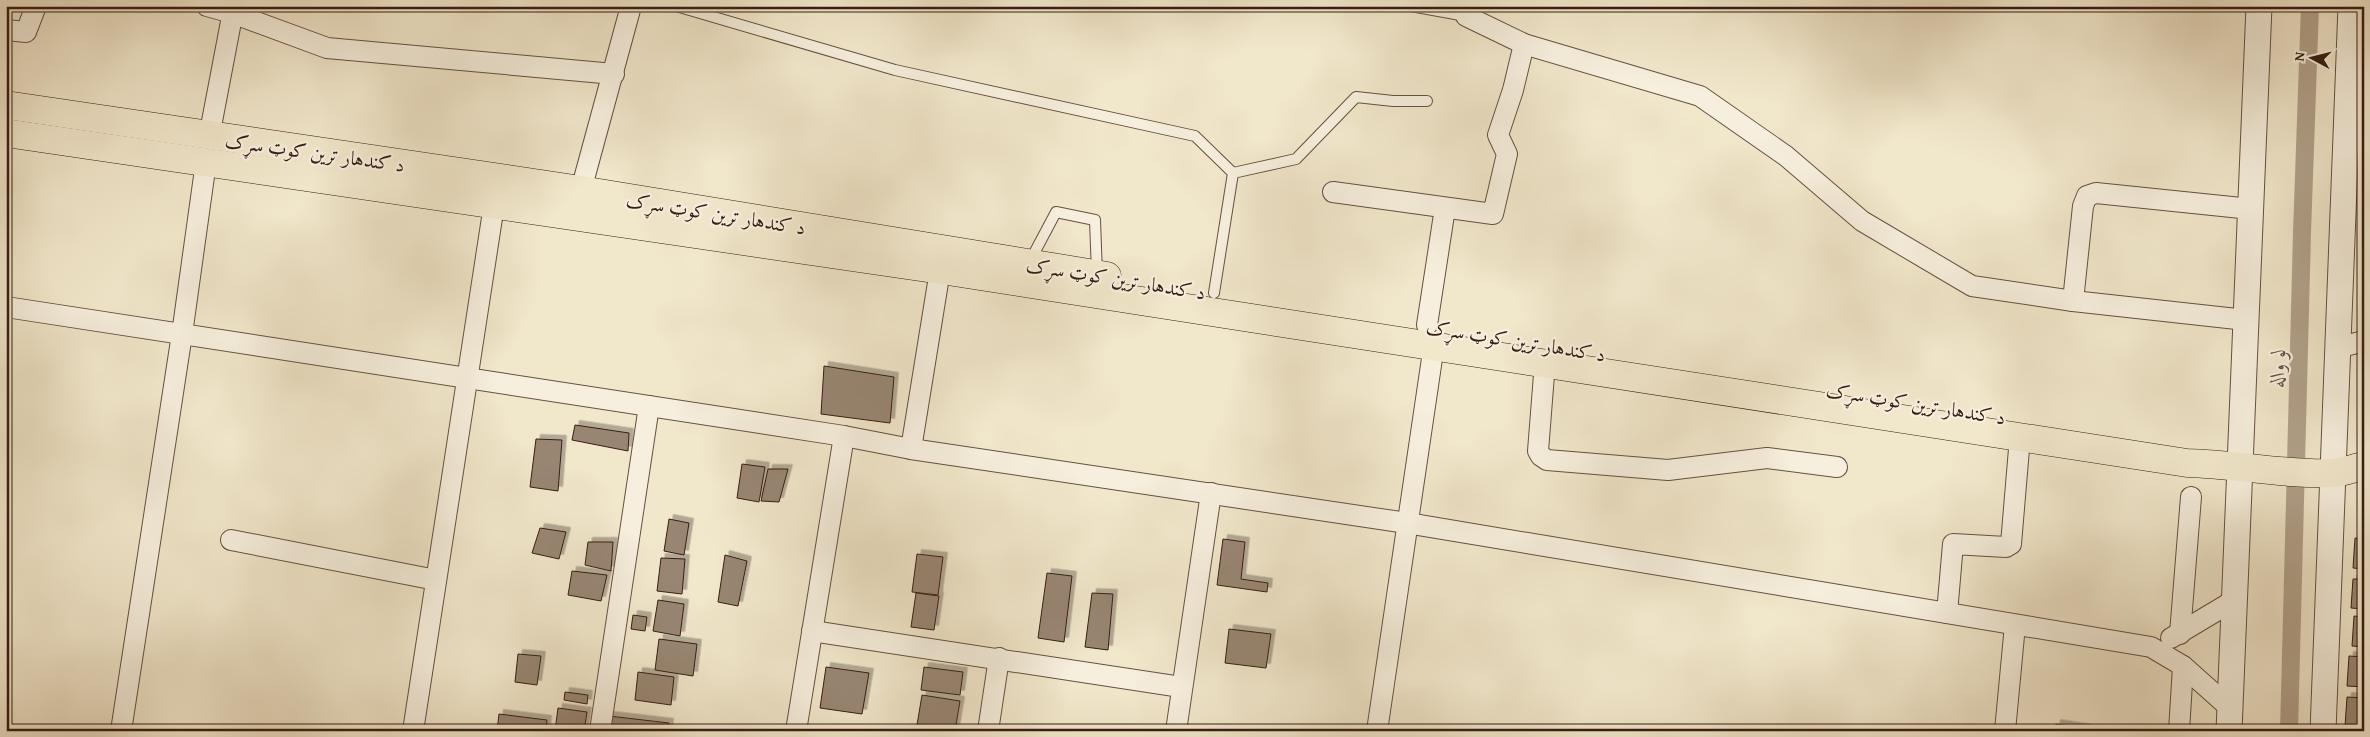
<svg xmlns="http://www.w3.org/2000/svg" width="2370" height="737" viewBox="0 0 2370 737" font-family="'Gentium Book Plus',Amiri,serif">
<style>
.green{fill:#d1c5ac;stroke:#847160}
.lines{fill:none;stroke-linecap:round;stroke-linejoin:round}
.canal{stroke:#b2a28c;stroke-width:18}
.building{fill:#988673;stroke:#371d13;filter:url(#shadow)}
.service-casing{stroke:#665041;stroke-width:12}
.minor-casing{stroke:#665041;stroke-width:22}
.tertiary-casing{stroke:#665041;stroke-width:27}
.primary-casing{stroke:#371d13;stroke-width:29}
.service{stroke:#f6efdd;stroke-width:10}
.minor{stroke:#f6efdd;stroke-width:20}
.tertiary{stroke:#f6efdd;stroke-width:25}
.primary{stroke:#f1e7cb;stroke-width:28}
.labels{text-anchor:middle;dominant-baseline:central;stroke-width:4.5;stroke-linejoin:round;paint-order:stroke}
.street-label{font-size:20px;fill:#371d13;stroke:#f6efdd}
.water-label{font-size:21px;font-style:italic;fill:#624c3d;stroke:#f6efdd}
</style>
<defs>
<filter id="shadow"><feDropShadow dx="4.5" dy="-4.5" stdDeviation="0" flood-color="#0004"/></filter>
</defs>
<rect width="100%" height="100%" fill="#f1e7cb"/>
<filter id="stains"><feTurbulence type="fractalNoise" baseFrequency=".004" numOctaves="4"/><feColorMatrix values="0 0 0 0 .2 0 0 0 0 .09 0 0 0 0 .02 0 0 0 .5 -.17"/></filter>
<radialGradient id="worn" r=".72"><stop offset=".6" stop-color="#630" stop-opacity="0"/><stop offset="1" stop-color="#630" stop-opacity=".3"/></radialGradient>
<polygon class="green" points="2364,65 2364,285 2361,185"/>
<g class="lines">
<polyline class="canal" points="2289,731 2302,233 2310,6"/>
</g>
<g class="building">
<polygon points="824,366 894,377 890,423 821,414"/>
<polygon points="575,425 629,433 628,451 572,440"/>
<polygon points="536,439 562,440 558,491 530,487"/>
<polygon points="742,464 765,467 759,502 737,498"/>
<polygon points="768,469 788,469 779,502 761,501"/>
<polygon points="669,519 689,523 684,555 664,551"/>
<polygon points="540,528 566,532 559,559 532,553"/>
<polygon points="2355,538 2364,539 2364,569 2353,568"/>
<polygon points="1223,539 1245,542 1241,579 1268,583 1267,592 1217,585"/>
<polygon points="588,542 613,542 611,571 585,565"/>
<polygon points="917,554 943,557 938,595 912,592"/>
<polygon points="725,555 747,561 738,606 718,602"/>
<polygon points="661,558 685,559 682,594 657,591"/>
<polygon points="572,571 607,575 601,601 568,595"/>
<polygon points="1047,573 1072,576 1064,642 1038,638"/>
<polygon points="2353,579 2364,579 2364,609 2351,608"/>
<polygon points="916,593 939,596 934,630 911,627"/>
<polygon points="1092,593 1113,594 1108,650 1085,647"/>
<polygon points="658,600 684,604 680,636 653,631"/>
<polygon points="633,615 647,617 645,631 631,629"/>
<polygon points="2354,616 2364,617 2364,647 2352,646"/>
<polygon points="1229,629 1271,634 1266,668 1225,663"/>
<polygon points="659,639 697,644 693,676 655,670"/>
<polygon points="518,654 541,656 537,685 515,682"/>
<polygon points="2349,656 2364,657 2364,687 2347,686"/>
<polygon points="826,667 869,673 862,714 820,708"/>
<polygon points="924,667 963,672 960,695 921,690"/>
<polygon points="638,672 674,677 671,705 635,700"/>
<polygon points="565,692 588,695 587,704 564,700"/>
<polygon points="922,695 960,701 955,731 916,731"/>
<polygon points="2347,697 2364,698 2364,728 2345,726"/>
<polygon points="558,708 587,712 584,731 555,731"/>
<polygon points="499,714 547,720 546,731 497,731"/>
<polygon points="609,716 669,723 668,731 607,731"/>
<polygon points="2056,724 2087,729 2086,731 2055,731"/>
</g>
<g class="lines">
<defs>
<g id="service">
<polyline points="676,6 895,70 1195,136 1233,173 1214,293"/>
<polyline points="1411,6 1466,16"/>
<polyline points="1233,173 1296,159 1356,97 1393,101 1427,101"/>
<polyline points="1030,261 1056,212 1095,220 1097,274"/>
</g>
<g id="minor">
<polyline points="207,6 232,13 327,48 614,74"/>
<polyline points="1466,16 1524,44 1700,96 1786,156 1862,221 1972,286 2073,301 2246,320"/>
<polyline points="6,30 26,32 36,6"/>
<polyline points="209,137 234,6"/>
<polyline points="581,190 631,6"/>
<polyline points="1333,192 1493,214 1507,154 1498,135 1513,90 1524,44"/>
<polyline points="2073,301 2083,206 2087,196 2096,193 2251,209"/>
<polyline points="6,307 844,436 911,449 1407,523 2151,647 2183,666 2229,707"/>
<polyline points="1427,325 1445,208"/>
<polyline points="2337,348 2364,341"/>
<polyline points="1545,362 1538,451 1541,456 1547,460 1668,470 1767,458 1837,467"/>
<polyline points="911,449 942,258"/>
<polyline points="231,540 436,580"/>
<polyline points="1947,613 1953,544 2006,547 2011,544 2020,437"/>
<polyline points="812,631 1181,687"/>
<polyline points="2180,634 2191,497"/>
<polyline points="2171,638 2233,601"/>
<polyline points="121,731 182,334 206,162"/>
<polyline points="413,731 494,205"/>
<polyline points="600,731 649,406"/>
<polyline points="796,731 844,436"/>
<polyline points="988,731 999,658"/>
<polyline points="1176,731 1211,493"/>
<polyline points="1377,731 1434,345"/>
<polyline points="2005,731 2015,625"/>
<polyline points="2179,731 2183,666"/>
</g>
<g id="tertiary">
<polyline points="2229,731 2259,6"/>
<polyline points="2323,731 2351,6"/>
</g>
<g id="primary">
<polyline points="6,105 581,190 1107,276"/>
<path d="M 6,133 L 941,270 L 2187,463 C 2236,464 2284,475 2333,473 C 2343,472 2354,468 2364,466"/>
</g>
</defs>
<use href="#service" class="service-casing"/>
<use href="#minor" class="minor-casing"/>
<use href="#tertiary" class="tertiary-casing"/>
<use href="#primary" class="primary-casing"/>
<use href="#service" class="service"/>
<use href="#minor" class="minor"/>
<use href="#tertiary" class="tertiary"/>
<use href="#primary" class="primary"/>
</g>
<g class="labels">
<g class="street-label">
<text transform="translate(315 152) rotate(8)">د کندهار ترين کوټ سړک</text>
<text transform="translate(716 213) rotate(9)">د کندهار ترين کوټ سړک</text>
<text transform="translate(1116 278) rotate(9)">د کندهار ترين کوټ سړک</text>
<text transform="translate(1516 340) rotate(9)">د کندهار ترين کوټ سړک</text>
<text transform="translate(1916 403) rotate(9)">د کندهار ترين کوټ سړک</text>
</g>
<g class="water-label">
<text transform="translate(2277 368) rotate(-88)">لو واله</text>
</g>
</g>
<rect width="2370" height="737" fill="none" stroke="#f1e7cb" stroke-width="25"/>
<rect x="8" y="8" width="2355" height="722" fill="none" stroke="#371d13" stroke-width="2.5"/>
<rect x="12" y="12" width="2345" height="712" fill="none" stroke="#371d13"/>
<g transform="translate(2312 58) rotate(277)" stroke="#f6efdd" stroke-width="4" paint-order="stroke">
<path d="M0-4L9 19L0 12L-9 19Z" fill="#371d13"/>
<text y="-8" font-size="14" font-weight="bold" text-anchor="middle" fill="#371d13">N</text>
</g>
<rect width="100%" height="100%" filter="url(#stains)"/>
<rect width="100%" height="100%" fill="url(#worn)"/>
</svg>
